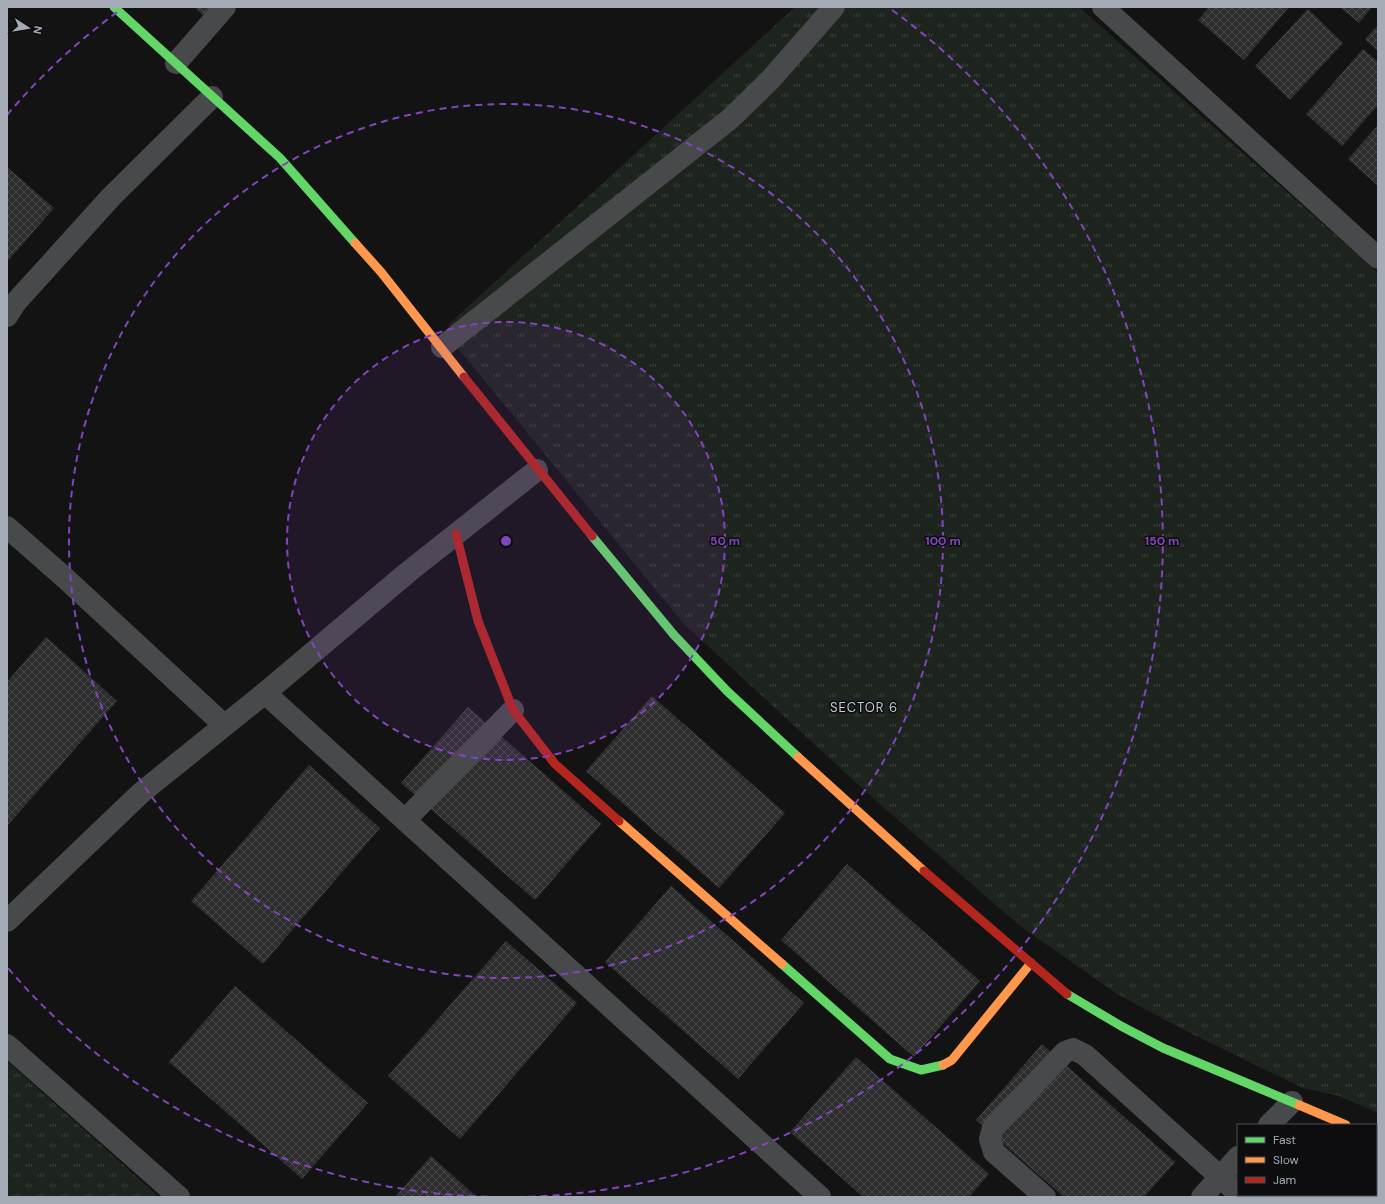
<svg xmlns="http://www.w3.org/2000/svg" width="1385" height="1204" viewBox="0 0 1385 1204" font-family="'DM Sans',sans-serif">
<style>
.grass{fill:url(#grass-tufts)}
.building{fill:url(#building-cross-hatch)}
.lines{fill:none;stroke-linecap:round;stroke-linejoin:round}
.street{stroke:#47494b;stroke-width:22}
.fast{stroke:#63d668;stroke-width:9}
.slow{stroke:#ff974d;stroke-width:9}
.jam{stroke:#b3261e;stroke-width:9}
.ring{fill:none;stroke:#8345bd;stroke-width:2;stroke-dasharray:7 5}
.labels{text-anchor:middle;dominant-baseline:central;stroke-width:3;stroke-linejoin:round;paint-order:stroke}
.neighbourhood-label{font-size:13px;letter-spacing:1px;fill:#c5cad0;stroke:#0d0d0f}
.centre{fill:#8345bd;stroke:#0d0d0f;stroke-width:2}
.ring-label{font-size:12px;text-anchor:middle;font-weight:bold;fill:#8345bd;stroke:#0d0d0f;stroke-width:3;stroke-linejoin:round;paint-order:stroke}
</style>
<defs>
<pattern id="grass-tufts" width="24" height="20" patternUnits="userSpaceOnUse"><rect width="24" height="20" fill="#1d231d"/><path d="M3 7l-1-3M5 7V3M7 7l1-3M15 17l-1-3M17 17v-4M19 17l1-3" fill="none" stroke="#3b403b"/></pattern>
<pattern id="building-cross-hatch" width="8" height="8" patternUnits="userSpaceOnUse"><rect width="8" height="8" fill="#2d2d2e"/><path d="M0 0l8 8M0 8l8-8" fill="none" stroke="#48494a"/></pattern>
</defs>
<rect width="100%" height="100%" fill="#131313"/>
<g class="grass">
<polygon points="795,7 1079,7 1378,273 1378,1113 1339,1096 1303,1088 1182,1029 1117,994 1020,926 866,792 683,623 453,342 449,324"/>
<polygon points="7,1061 159,1197 7,1197"/>
</g>
<g class="building">
<polygon points="194,7 216,7 206,18"/>
<polygon points="1209,7 1289,7 1244,60 1198,20"/>
<polygon points="1340,7 1372,7 1359,23"/>
<polygon points="1308,9 1343,43 1290,100 1255,66"/>
<polygon points="1378,25 1378,51 1365,39"/>
<polygon points="1363,49 1378,62 1378,105 1342,146 1306,114"/>
<polygon points="1378,125 1378,186 1348,159"/>
<polygon points="7,167 54,208 7,262"/>
<polygon points="46,637 117,701 7,826 7,682"/>
<polygon points="652,696 785,813 719,888 586,771"/>
<polygon points="468,707 601,824 535,900 401,783"/>
<polygon points="309,765 380,828 263,964 191,901"/>
<polygon points="847,864 980,981 914,1057 781,940"/>
<polygon points="671,886 804,1003 738,1079 605,962"/>
<polygon points="506,941 577,1003 460,1139 388,1076"/>
<polygon points="235,986 368,1103 302,1179 169,1062"/>
<polygon points="1042,1044 1175,1162 1144,1197 1064,1197 976,1120"/>
<polygon points="856,1057 989,1174 969,1197 863,1197 790,1132"/>
<polygon points="431,1156 477,1197 395,1197"/>
</g>
<g class="lines">
<g class="street">
<polyline points="1103,7 1378,258"/>
<polyline points="176,63 225,7"/>
<polyline points="7,316 16,302 111,197 212,97"/>
<polyline points="442,347 730,119 771,79 834,7"/>
<polyline points="7,527 65,578 224,725"/>
<polyline points="265,693 820,1197"/>
<polyline points="405,820 513,710"/>
<polyline points="7,921 142,792 265,693 407,573 537,470"/>
<polyline points="7,1045 179,1197"/>
<polyline points="1269,1125 1292,1102"/>
<polyline points="1376,1138 1378,1139"/>
<polyline points="1045,1197 994,1152 990,1139 993,1128 1065,1052 1073,1049 1085,1055 1238,1193"/>
<polyline points="1202,1197 1238,1157"/>
</g>
<g class="fast">
<polyline points="114,7 280,158 355,243"/>
<polyline points="592,536 674,635 727,691 798,757"/>
<polyline points="782,964 890,1059 921,1070 943,1065"/>
<polyline points="1067,994 1121,1026 1163,1048 1299,1105"/>
</g>
<g class="slow">
<polyline points="355,243 381,272 464,377"/>
<polyline points="798,757 924,871"/>
<polyline points="619,821 782,964"/>
<polyline points="943,1065 952,1060 1031,963"/>
<polyline points="1299,1105 1346,1125"/>
</g>
<g class="jam">
<polyline points="464,377 592,536"/>
<polyline points="456,534 478,621 513,710 555,764 619,821"/>
<polyline points="924,871 1067,994"/>
</g>
</g>
<circle cx="506" cy="541" r="219" fill="#8345bd" fill-opacity=".12"/>
<g class="ring">
<circle cx="506" cy="541" r="219"/>
<circle cx="506" cy="541" r="437"/>
<path d="M500 1197A656 656 0 0 1 7 967M7 115A656 656 0 0 1 120 10M892 10A656 656 0 0 1 512 1197"/>
</g>
<g class="labels">
<g class="neighbourhood-label">
<text x="864" y="707">SECTOR 6</text>
</g>
</g>
<circle cx="506" cy="541" r="6" class="centre"/>
<g class="ring-label">
<text x="725" y="545">50 m</text>
<text x="943" y="545">100 m</text>
<text x="1162" y="545">150 m</text>
</g>
<rect width="1385" height="1204" fill="none" stroke="#a4abb4" stroke-width="16"/>
<rect x="1237" y="1124" width="140" height="72" fill="#0d0d0f" stroke="#494c51"/>
<rect x="1245" y="1137" width="20" height="6" fill="#63d668" stroke="#494c51"/>
<text x="1273" y="1144" font-size="12" fill="#a4abb4">Fast</text>
<rect x="1245" y="1157" width="20" height="6" fill="#ff974d" stroke="#494c51"/>
<text x="1273" y="1164" font-size="12" fill="#a4abb4">Slow</text>
<rect x="1245" y="1177" width="20" height="6" fill="#b3261e" stroke="#494c51"/>
<text x="1273" y="1184" font-size="12" fill="#a4abb4">Jam</text>
<g transform="translate(28 28) rotate(102)" stroke="#0d0d0f" stroke-width="3" paint-order="stroke">
<path d="M0-3L7 15L0 10L-7 15Z" fill="#a4abb4"/>
<text y="-6" font-size="11" font-weight="bold" text-anchor="middle" fill="#a4abb4">N</text>
</g>
</svg>
